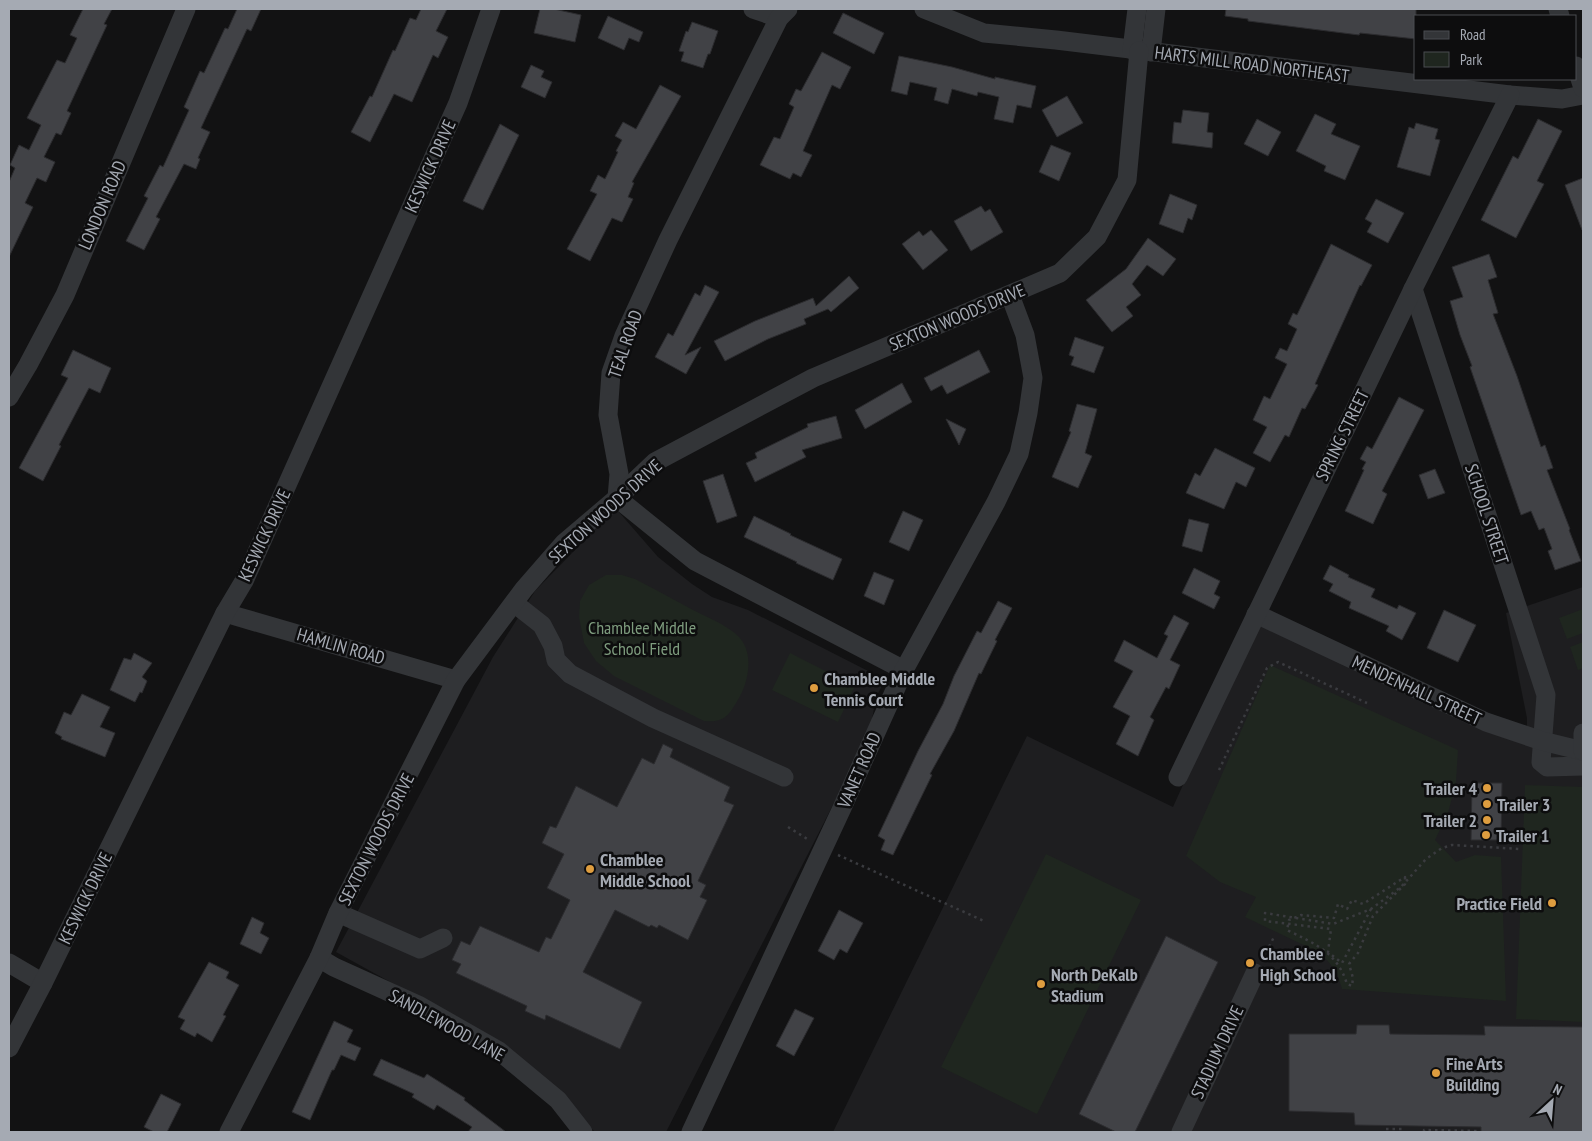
<svg xmlns="http://www.w3.org/2000/svg" width="1592" height="1141" viewBox="0 0 1592 1141" font-family="'PT Sans Narrow',sans-serif">
<style>
.built{fill:#1e1e20}
.green{fill:#1f261f}
.building{fill:#414246;stroke:#2c2c2f}
.lines{fill:none;stroke-linecap:round;stroke-linejoin:round}
.path{stroke:#3a3b3f;stroke-width:2.5;stroke-dasharray:2.5 4;stroke-linecap:butt}
.minor{stroke:#333538;stroke-width:19}
.poi-dot{fill:#de9d3f;stroke:#0d0d0e;stroke-width:2}
.labels{text-anchor:middle;dominant-baseline:central;stroke-width:5;stroke-linejoin:round;paint-order:stroke}
.street-label{font-size:18px;fill:#a5aab3;stroke:#0d0d0e}
.park-label{font-size:18px;fill:#7e9c7e;stroke:#0d0d0e}
.poi-label{font-size:18px;font-weight:bold;fill:#a5aab3;stroke:#0d0d0e;text-anchor:start}
</style>
<rect width="100%" height="100%" fill="#121213"/>
<g class="built">
<polygon points="618,511 658,557 692,584 712,597 748,610 874,674 883,684 876,697 871,725 837,797 666,1132 595,1132 550,1086 477,1030 336,952 493,657 535,591 611,513"/>
<polygon points="1583,587 1583,1132 833,1132 1027,736 1173,807 1264,606 1319,641 1484,716 1527,727 1527,718 1506,613"/>
</g>
<g class="green">
<path d="M 606,575 L 622,575 L 635,579 C 655,589 674,600 693,610 C 707,617 729,626 739,637 C 754,653 749,681 739,698 C 729,715 725,723 704,721 L 614,676 L 596,661 L 584,643 L 579,617 L 580,601 L 589,585 Z"/>
<polygon points="1583,609 1583,633 1567,639 1559,618"/>
<polygon points="1583,642 1583,668 1578,670 1570,647"/>
<polygon points="790,653 855,686 838,722 772,690"/>
<polygon points="1270,665 1458,750 1456,782 1448,813 1435,840 1456,862 1475,855 1501,857 1506,1001 1342,989 1337,973 1327,960 1312,949 1245,917 1256,897 1220,882 1186,856"/>
<polygon points="1525,785 1583,787 1583,1022 1516,1019"/>
<polygon points="1046,854 1141,900 1037,1114 941,1067"/>
</g>
<g class="building">
<polygon points="83,9 112,9 104,24 107,25 67,111 71,113 61,135 56,133 44,157 55,162 46,182 37,178 25,203 33,207 9,257 9,182 15,168 10,165 19,145 29,150 41,125 27,118 57,60 65,63 77,38 70,35"/>
<polygon points="237,9 261,9 251,31 247,29 201,128 210,132 198,158 200,159 196,169 184,164 156,217 160,219 144,250 126,241 148,198 144,196 160,165 163,167 189,110 184,107 200,71 204,73 225,28 228,29"/>
<polygon points="421,9 447,9 436,31 448,37 438,58 433,55 412,102 394,94 370,142 351,132 370,96 372,97 393,50 395,51 410,18 416,20"/>
<polygon points="540,9 554,9 581,15 575,42 534,33"/>
<polygon points="1226,9 1416,9 1416,39 1360,33 1359,35 1248,21 1248,19 1225,16"/>
<polygon points="843,13 884,33 874,54 833,33"/>
<polygon points="608,16 643,32 639,42 629,38 624,50 598,38"/>
<polygon points="692,22 718,31 710,54 708,54 703,68 681,61 684,52 679,51 686,31 688,32"/>
<polygon points="822,52 851,67 840,89 832,85 803,151 812,155 801,177 793,173 790,179 760,165 774,137 780,139 794,107 789,104 796,89 801,91"/>
<polygon points="899,56 952,67 995,79 995,77 1036,86 1031,108 1017,105 1013,123 994,119 999,97 978,92 977,96 952,89 948,104 934,100 937,88 910,82 907,95 891,91"/>
<polygon points="531,65 544,71 541,77 552,82 545,98 521,87"/>
<polygon points="660,85 681,96 632,182 634,183 628,197 633,199 622,222 612,218 590,261 567,249 597,194 590,191 598,175 605,179 618,152 616,151 622,140 615,136 623,122 636,129"/>
<polygon points="1067,96 1083,123 1057,137 1042,110"/>
<polygon points="1183,110 1209,113 1207,132 1213,133 1212,148 1172,143 1174,122 1181,123"/>
<polygon points="1315,114 1336,124 1331,134 1360,146 1345,180 1324,171 1326,166 1296,151"/>
<polygon points="1257,119 1281,132 1268,156 1244,144"/>
<polygon points="1538,119 1562,131 1537,181 1544,184 1516,238 1481,220 1513,156 1518,159"/>
<polygon points="1416,123 1438,129 1435,139 1440,140 1430,176 1397,167 1409,127 1414,129"/>
<polygon points="500,124 519,135 483,210 463,201"/>
<polygon points="1051,145 1071,153 1059,181 1039,172"/>
<polygon points="1583,178 1583,229 1582,230 1565,185"/>
<polygon points="1170,194 1197,205 1192,220 1188,218 1183,233 1159,224"/>
<polygon points="1376,199 1404,213 1388,243 1367,232 1372,223 1365,219"/>
<polygon points="981,206 985,212 990,209 1003,232 971,251 954,221"/>
<polygon points="931,230 948,250 923,270 902,244 919,231 923,236"/>
<polygon points="1148,238 1176,259 1163,276 1147,265 1132,284 1141,295 1126,307 1133,316 1112,332 1086,300 1126,269"/>
<polygon points="1331,244 1372,265 1361,286 1360,285 1315,384 1318,385 1305,409 1302,408 1289,437 1285,435 1270,462 1253,453 1267,427 1253,420 1264,396 1270,399 1287,364 1275,358 1280,348 1287,351 1297,329 1288,324 1293,313 1297,315"/>
<polygon points="1489,254 1497,277 1488,280 1498,313 1493,314 1517,376 1541,447 1545,445 1553,468 1547,470 1570,529 1569,530 1581,561 1555,570 1548,551 1552,549 1544,528 1539,530 1531,511 1521,515 1470,367 1472,366 1460,335 1450,301 1463,297 1452,267"/>
<polygon points="849,276 859,288 831,312 828,309 804,319 806,324 768,339 725,361 714,341 755,321 813,298 816,306"/>
<polygon points="705,285 719,292 685,355 701,347 686,374 655,357 668,333 673,336 695,293 700,296"/>
<polygon points="1075,337 1104,347 1094,373 1071,365 1074,357 1069,355"/>
<polygon points="73,350 111,368 100,393 89,388 59,445 61,446 43,481 19,468 68,378 61,375"/>
<polygon points="979,350 990,372 947,394 942,385 931,391 924,378"/>
<polygon points="902,383 912,402 865,429 855,410"/>
<polygon points="1399,397 1424,410 1382,491 1387,494 1373,524 1345,511 1364,470 1362,469 1366,462 1360,459 1367,446 1372,449"/>
<polygon points="1077,404 1097,409 1085,453 1092,456 1078,488 1052,477 1071,432 1069,431"/>
<polygon points="836,416 842,438 802,450 806,457 755,482 746,463 757,458 755,453 808,427 807,424"/>
<polygon points="946,419 966,429 959,445"/>
<polygon points="1215,448 1255,468 1246,487 1236,482 1224,509 1186,493 1195,473 1200,476"/>
<polygon points="1435,469 1445,493 1428,499 1419,475"/>
<polygon points="723,474 737,516 717,523 703,481"/>
<polygon points="903,511 923,520 909,551 889,542"/>
<polygon points="754,516 791,534 790,535 842,559 833,580 796,563 797,562 744,537"/>
<polygon points="1189,519 1209,524 1202,552 1182,546"/>
<polygon points="1330,565 1349,575 1348,577 1375,589 1371,597 1397,609 1399,605 1416,613 1402,640 1386,631 1389,626 1349,608 1351,602 1329,591 1333,584 1323,579"/>
<polygon points="1194,568 1220,581 1214,594 1220,597 1214,609 1182,593"/>
<polygon points="874,572 894,580 884,605 864,596"/>
<polygon points="998,601 1012,608 995,640 997,641 981,674 979,673 954,731 930,774 932,775 893,855 881,850 885,840 878,836 918,751 943,704 954,676 977,631 981,633"/>
<polygon points="1444,610 1476,625 1458,662 1427,648"/>
<polygon points="1174,615 1189,623 1170,660 1180,665 1169,689 1166,687 1150,717 1154,720 1138,756 1116,744 1130,716 1113,707 1133,671 1114,661 1124,640 1157,658 1168,636 1164,634"/>
<polygon points="134,653 152,663 142,677 147,681 142,693 140,692 135,702 110,690 124,658 131,660"/>
<polygon points="82,694 110,707 100,727 115,733 105,757 61,739 62,737 55,733 64,712 71,715"/>
<polygon points="663,744 673,749 670,757 730,787 724,801 734,805 698,881 706,885 700,897 707,900 688,940 659,925 657,928 651,925 649,927 615,910 583,972 642,1002 620,1049 546,1015 545,1020 525,1011 527,1006 456,973 461,964 452,960 461,941 470,945 480,926 539,952 546,937 551,939 570,900 547,888 564,854 542,843 550,826 556,828 576,786 617,807 642,758 654,764"/>
<polygon points="1472,783 1502,783 1501,840 1471,840"/>
<polygon points="839,910 863,923 847,953 840,949 834,960 818,951"/>
<polygon points="252,917 264,923 260,933 269,938 261,954 240,944"/>
<polygon points="1166,936 1218,962 1135,1132 1116,1132 1079,1114"/>
<polygon points="209,962 229,972 226,978 239,985 223,1015 226,1016 212,1042 197,1033 195,1037 180,1029 185,1020 178,1017"/>
<polygon points="795,1009 814,1018 794,1056 776,1046"/>
<polygon points="334,1021 353,1030 347,1042 361,1048 355,1061 341,1055 334,1070 332,1070 310,1120 292,1112"/>
<polygon points="1357,1025 1389,1025 1390,1034 1485,1035 1484,1026 1583,1027 1583,1132 1481,1132 1481,1127 1355,1125 1354,1113 1289,1111 1289,1034 1356,1034"/>
<polygon points="381,1059 424,1078 427,1074 465,1098 464,1100 506,1132 468,1132 472,1127 437,1105 434,1110 412,1097 414,1094 373,1075"/>
<polygon points="161,1094 181,1104 167,1132 154,1132 144,1127"/>
</g>
<g class="lines">
<g class="path">
<polyline points="1219,770 1267,668 1278,662 1367,703"/>
<polyline points="788,827 809,840"/>
<polyline points="838,855 984,921"/>
<path d="M 1405,877 L 1405,884 L 1373,916 L 1358,953 L 1349,964 L 1353,978 L 1352,986 L 1347,984 C 1337,952 1315,944 1287,930 L 1289,920 L 1301,915 L 1334,918 L 1338,904 L 1347,909 L 1352,900 L 1363,904 Z"/>
<polyline points="1371,909 1342,963 1328,952 1331,929 1265,921 1265,913 1333,924 1371,909 1401,887 1426,859 1442,848 1452,845 1520,849"/>
<polyline points="1263,958 1275,935"/>
<polyline points="1386,1129 1402,1129 1402,1132"/>
<polyline points="1424,1132 1424,1130 1480,1131"/>
</g>
<g class="minor">
<polyline points="753,9 779,18"/>
<polyline points="788,9 779,18 668,240 624,336 611,373 608,415 619,474 617,498 695,561 904,670"/>
<polyline points="924,9 984,33 1056,40 1510,95 1562,99 1583,95"/>
<polyline points="1558,9 1560,16"/>
<polyline points="1132,50 1137,9"/>
<polyline points="1151,52 1156,9"/>
<polyline points="1576,66 1583,88"/>
<polyline points="1413,289 1546,695 1541,762 1547,767 1583,766"/>
<polyline points="9,397 28,365 65,295 186,9"/>
<polyline points="514,603 542,625 553,646 556,660 570,674 653,718 784,777"/>
<polyline points="225,613 456,680"/>
<polyline points="1256,614 1486,722 1542,741 1583,751"/>
<polyline points="1583,751 1583,733"/>
<polyline points="1178,777 1413,289 1510,95"/>
<polyline points="338,913 420,949 443,938"/>
<polyline points="319,958 334,967 420,1006 499,1051 558,1100 583,1132"/>
<polyline points="9,963 43,983"/>
<polyline points="9,1048 43,983 225,613 244,581 458,103 491,9"/>
<polyline points="229,1132 319,958 338,913 456,680 524,589 564,543 617,498 655,462 813,378 1060,273 1097,237 1127,180 1139,51"/>
<polyline points="691,1132 842,808 904,670 996,502 1019,454 1028,413 1033,378 1025,335 1010,295"/>
<polyline points="1181,1132 1255,973"/>
</g>
</g>
<g class="poi-dot">
<circle cx="814" cy="688" r="5"/>
<circle cx="1487" cy="788" r="5"/>
<circle cx="1487" cy="804" r="5"/>
<circle cx="1487" cy="820" r="5"/>
<circle cx="1486" cy="835" r="5"/>
<circle cx="590" cy="869" r="5"/>
<circle cx="1552" cy="903" r="5"/>
<circle cx="1250" cy="963" r="5"/>
<circle cx="1041" cy="984" r="5"/>
<circle cx="1436" cy="1073" r="5"/>
</g>
<g class="labels">
<g class="street-label">
<text transform="translate(1252 64) rotate(7)">HARTS MILL ROAD NORTHEAST</text>
<text transform="translate(430 166) rotate(-66)">KESWICK DRIVE</text>
<text transform="translate(102 205) rotate(-67)">LONDON ROAD</text>
<text transform="translate(957 317) rotate(-23)">SEXTON WOODS DRIVE</text>
<text transform="translate(625 344) rotate(-71)">TEAL ROAD</text>
<text transform="translate(1342 435) rotate(-64)">SPRING STREET</text>
<text transform="translate(605 511) rotate(-42)">SEXTON WOODS DRIVE</text>
<text transform="translate(1487 514) rotate(72)">SCHOOL STREET</text>
<text transform="translate(264 535) rotate(-65)">KESWICK DRIVE</text>
<text transform="translate(341 646) rotate(16)">HAMLIN ROAD</text>
<text transform="translate(1417 690) rotate(25)">MENDENHALL STREET</text>
<text transform="translate(859 770) rotate(-66)">VANET ROAD</text>
<text transform="translate(376 839) rotate(-63)">SEXTON WOODS DRIVE</text>
<text transform="translate(85 898) rotate(-64)">KESWICK DRIVE</text>
<text transform="translate(447 1025) rotate(29)">SANDLEWOOD LANE</text>
<text transform="translate(1217 1052) rotate(-65)">STADIUM DRIVE</text>
</g>
<g class="park-label">
<text x="642" y="627">Chamblee Middle<tspan x="642" dy="21">School Field</tspan></text>
</g>
<g class="poi-label">
<text x="824" y="678">Chamblee Middle<tspan x="824" dy="21">Tennis Court</tspan></text>
<text x="1477" y="788" text-anchor="end">Trailer 4</text>
<text x="1497" y="804">Trailer 3</text>
<text x="1477" y="820" text-anchor="end">Trailer 2</text>
<text x="1496" y="835">Trailer 1</text>
<text x="600" y="859">Chamblee<tspan x="600" dy="21">Middle School</tspan></text>
<text x="1542" y="903" text-anchor="end">Practice Field</text>
<text x="1260" y="953">Chamblee<tspan x="1260" dy="21">High School</tspan></text>
<text x="1051" y="974">North DeKalb<tspan x="1051" dy="21">Stadium</tspan></text>
<text x="1446" y="1063">Fine Arts<tspan x="1446" dy="21">Building</tspan></text>
</g>
</g>
<rect width="1592" height="1141" fill="none" stroke="#a5aab3" stroke-width="20"/>
<rect x="1414" y="15" width="162" height="65" fill="#0d0d0e" stroke="#4a4c50"/>
<rect x="1424" y="31" width="25" height="8" fill="#333538" stroke="#4a4c50"/>
<text x="1460" y="40" font-size="15" fill="#a5aab3">Road</text>
<rect x="1424" y="52" width="25" height="15" fill="#1f261f" stroke="#4a4c50"/>
<text x="1460" y="65" font-size="15" fill="#a5aab3">Park</text>
<g transform="translate(1552 1101) rotate(26)" stroke="#0d0d0e" stroke-width="4" paint-order="stroke">
<path d="M0-4L9 19L0 12L-9 19Z" fill="#a5aab3"/>
<text y="-8" font-size="14" font-weight="bold" text-anchor="middle" fill="#a5aab3">N</text>
</g>
</svg>
